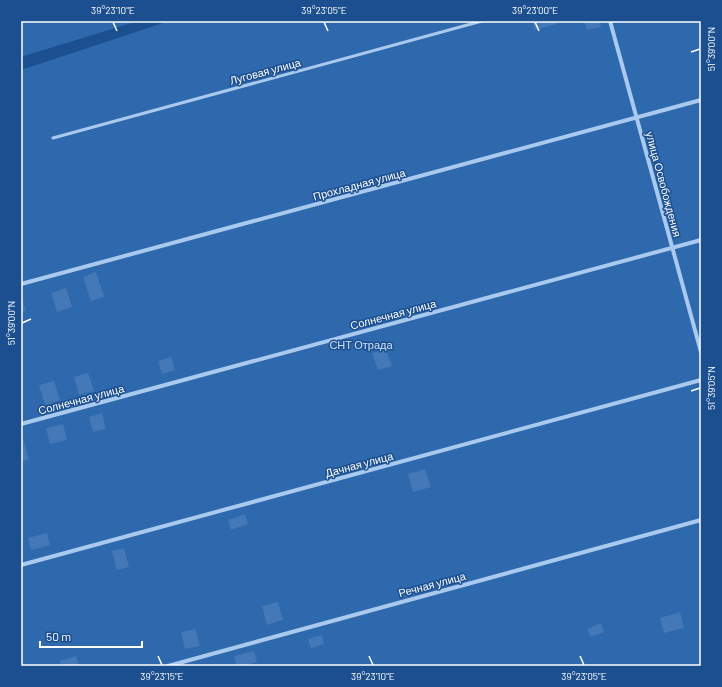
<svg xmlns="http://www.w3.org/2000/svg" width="722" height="687" viewBox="0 0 722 687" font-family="Barlow,sans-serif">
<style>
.green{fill:#2e69ad}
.building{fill:#4478b7}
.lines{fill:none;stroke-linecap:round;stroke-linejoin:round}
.service{stroke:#a9c9ee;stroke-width:3}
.minor{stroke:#a9c9ee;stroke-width:4}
.ticks{fill:none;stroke:#fff;stroke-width:1.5}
.labels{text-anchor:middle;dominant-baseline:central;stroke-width:3;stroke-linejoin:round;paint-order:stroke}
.street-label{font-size:11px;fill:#fff;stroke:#1b4f8f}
.park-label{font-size:11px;fill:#cfe3fa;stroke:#1b4f8f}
.neatline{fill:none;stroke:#fff;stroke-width:1.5}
.ticks-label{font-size:10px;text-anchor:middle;fill:#fff}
</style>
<rect width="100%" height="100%" fill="#1b4f8f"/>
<g class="green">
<polygon points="21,21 138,21 21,57"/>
<polygon points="169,21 701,21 701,666 21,666 21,70"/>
</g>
<g class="building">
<polygon points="532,21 556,21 557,24 535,30"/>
<polygon points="584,21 600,21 601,27 587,30"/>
<polygon points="96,272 104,297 91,301 83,277"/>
<polygon points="66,288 72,307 57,312 51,293"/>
<polygon points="21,295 26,311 21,312"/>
<polygon points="386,349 392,366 378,370 372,353"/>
<polygon points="171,357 175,370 162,374 158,361"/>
<polygon points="88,373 94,391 79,395 74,377"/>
<polygon points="54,381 60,400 45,405 39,385"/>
<polygon points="102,413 106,429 93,432 89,417"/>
<polygon points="63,424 67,440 50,444 46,428"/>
<polygon points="23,439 29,459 21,462 21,440"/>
<polygon points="425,469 431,487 413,492 408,474"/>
<polygon points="245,514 248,524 231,530 228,520"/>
<polygon points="47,533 50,545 31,550 28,538"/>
<polygon points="124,548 129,567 117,570 112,551"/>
<polygon points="278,602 283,620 267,625 262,606"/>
<polygon points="680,612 684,628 664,633 660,618"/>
<polygon points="601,623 604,632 591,637 587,629"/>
<polygon points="195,629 200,646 185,649 181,632"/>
<polygon points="322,635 324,644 311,648 308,639"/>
<polygon points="254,651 257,662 244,666 237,666 234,656"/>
<polygon points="76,656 79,666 61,666 60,661"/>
</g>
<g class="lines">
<polyline class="service" points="53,138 482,21"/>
<g class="minor">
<polyline points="610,21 701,352"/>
<polyline points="21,284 701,100"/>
<polyline points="21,424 701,240"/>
<polyline points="21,565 701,380"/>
<polyline points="168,666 701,520"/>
</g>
</g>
<path class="ticks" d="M 113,22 L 117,31M 324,22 L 328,31M 535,22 L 539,31M 691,52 L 700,49M 22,323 L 31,319M 691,391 L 700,388M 158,656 L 162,665M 369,656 L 373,665M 580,656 L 584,665"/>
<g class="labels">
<g class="street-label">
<text transform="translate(265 71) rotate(-15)">Луговая улица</text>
<text transform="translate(359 184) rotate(-15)">Прохладная улица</text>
<text transform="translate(664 184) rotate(75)">улица Освобождения</text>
<text transform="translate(393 314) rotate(-15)">Солнечная улица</text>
<text transform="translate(81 399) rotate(-15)">Солнечная улица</text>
<text transform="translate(359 464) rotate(-15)">Дачная улица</text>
<text transform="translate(432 584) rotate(-15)">Речная улица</text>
</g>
<g class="park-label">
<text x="361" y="344">СНТ Отрада</text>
</g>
</g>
<rect width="722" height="687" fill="none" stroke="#1b4f8f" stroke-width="44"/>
<path d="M40 641v6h102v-6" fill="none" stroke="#ffffff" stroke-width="2"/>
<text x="46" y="641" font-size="12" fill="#ffffff" stroke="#1b4f8f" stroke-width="3" paint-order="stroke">50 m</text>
<rect x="22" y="22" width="678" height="643" class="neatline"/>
<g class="ticks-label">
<text x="113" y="14">39°23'10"E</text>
<text x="324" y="14">39°23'05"E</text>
<text x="535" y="14">39°23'00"E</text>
<text transform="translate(711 49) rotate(-90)" y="4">51°39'00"N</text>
<text transform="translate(11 323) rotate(-90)" y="4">51°39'00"N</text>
<text transform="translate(711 388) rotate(-90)" y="4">51°39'05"N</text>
<text x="162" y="680">39°23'15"E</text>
<text x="373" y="680">39°23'10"E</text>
<text x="584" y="680">39°23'05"E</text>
</g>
</svg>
